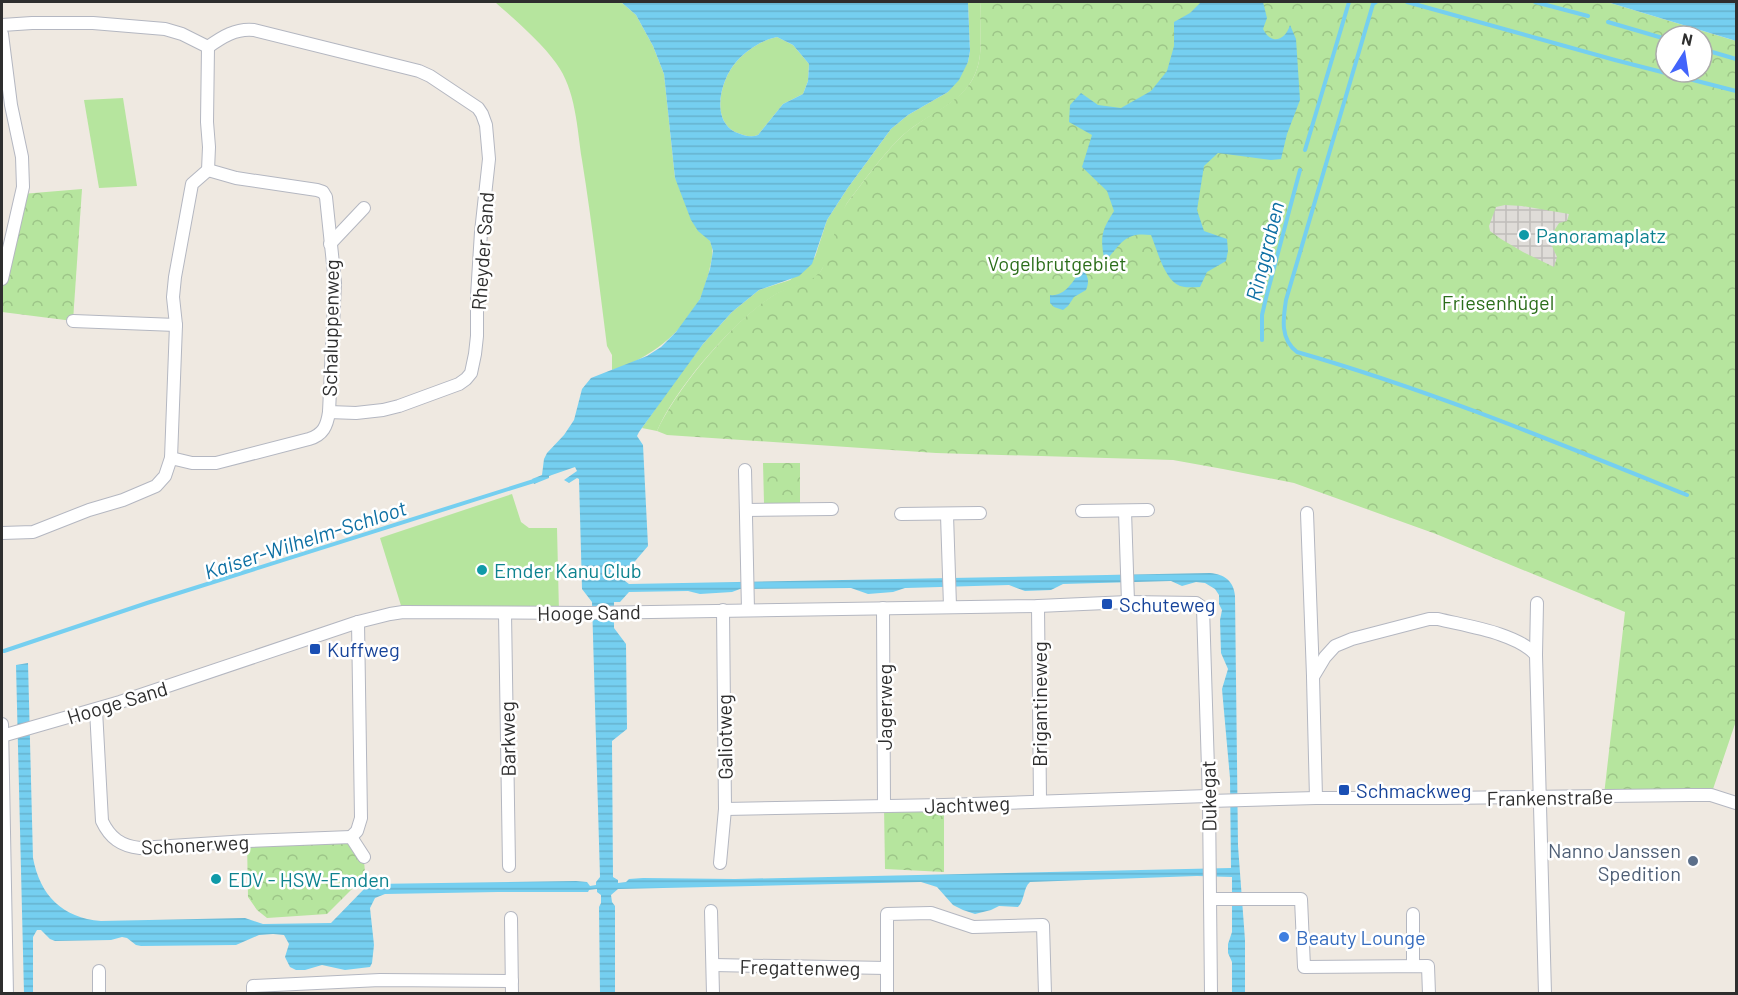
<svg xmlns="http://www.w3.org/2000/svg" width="1738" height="995" viewBox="0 0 1738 995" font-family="Barlow,sans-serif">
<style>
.grass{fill:#b6e59e}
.park{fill:url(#park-crowns);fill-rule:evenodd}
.plaza{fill:url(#plaza-grid)}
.water{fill:url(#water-rules);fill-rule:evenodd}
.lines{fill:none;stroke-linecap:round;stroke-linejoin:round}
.stream{stroke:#75cff0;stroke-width:4}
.minor-casing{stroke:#b4b7c1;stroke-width:14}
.minor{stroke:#fff;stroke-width:12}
.culture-dot{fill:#0f9aa8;stroke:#fff;stroke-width:2}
.transit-dot{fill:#1a4fb4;stroke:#fff;stroke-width:2}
.service-dot{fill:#5c6f8a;stroke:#fff;stroke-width:2}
.shop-dot{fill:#3f7fe0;stroke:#fff;stroke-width:2}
.labels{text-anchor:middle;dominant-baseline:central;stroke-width:5;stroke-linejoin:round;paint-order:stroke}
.culture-label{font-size:20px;fill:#0d838f;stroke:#fff;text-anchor:start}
.street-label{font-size:20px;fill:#2e2e2e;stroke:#fff}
.park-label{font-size:20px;fill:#2c6e1b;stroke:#fff}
.transit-label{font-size:20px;fill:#164399;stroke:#fff;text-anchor:start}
.service-label{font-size:20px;fill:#4e5e75;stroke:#fff;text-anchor:end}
.shop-label{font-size:20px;fill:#366cbe;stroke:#fff;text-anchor:start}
.water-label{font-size:21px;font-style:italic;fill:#0d6fa3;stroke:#fff}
</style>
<defs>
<pattern id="park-crowns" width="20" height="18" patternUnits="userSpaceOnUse" patternTransform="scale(1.5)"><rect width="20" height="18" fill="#b6e59e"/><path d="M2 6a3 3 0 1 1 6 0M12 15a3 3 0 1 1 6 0" fill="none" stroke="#9dc588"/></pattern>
<pattern id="plaza-grid" width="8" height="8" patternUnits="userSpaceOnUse" patternTransform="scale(1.5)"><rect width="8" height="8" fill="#dfdcd8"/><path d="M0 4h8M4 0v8" fill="none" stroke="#c0bdba"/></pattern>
<pattern id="water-rules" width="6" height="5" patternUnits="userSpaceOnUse" patternTransform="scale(1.5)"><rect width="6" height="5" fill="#75cff0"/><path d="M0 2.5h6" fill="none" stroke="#66b2ce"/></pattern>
</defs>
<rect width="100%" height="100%" fill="#efe9e1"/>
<g class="grass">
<path d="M 495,2 L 621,2 L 636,15 L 653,46 L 664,74 L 675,178 L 710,241 C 715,251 711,261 709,272 C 706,281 704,291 700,299 C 683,333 648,360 612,370 L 612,355 L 607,346 C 599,284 592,222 582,160 C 577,128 576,90 556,63 C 541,42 514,19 495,2 Z"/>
<path d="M 968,2 L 981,2 C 978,25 985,52 975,74 C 962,106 922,115 899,139 C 880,158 864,181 847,203 C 838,220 828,269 815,278 C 804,287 786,287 773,296 C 732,323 677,386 657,431 L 642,428 L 674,382 L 703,344 L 732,312 L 759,290 L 790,280 L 815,257 L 827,220 L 847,189 L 891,129 L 908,115 L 948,92 L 968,62 L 970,51 Z"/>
<path d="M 777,37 L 793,45 L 809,64 L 808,81 L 803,94 L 783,104 L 758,135 C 750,138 743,135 735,132 C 710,119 721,78 737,61 C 747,50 762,40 777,37 Z"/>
<polygon points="123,98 137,186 99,188 84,100"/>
<polygon points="512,494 521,522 529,528 557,528 559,612 403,612 380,538"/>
</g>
<g class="park">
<path d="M 981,2 L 1607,2 L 1736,41 L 1736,721 L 1711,795 L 1604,795 L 1625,612 L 1436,534 L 1294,483 L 1223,469 L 1173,460 L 936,453 L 667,435 L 657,431 C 677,388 734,320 774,295 C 791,284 810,287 822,269 L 842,212 L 847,203 C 864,181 880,158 899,139 C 922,115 963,104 975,74 C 985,52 978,25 981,2 ZM 1666,36 L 1702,36 L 1702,72 L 1666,72 Z"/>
<polygon points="82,189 73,321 2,312 2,280 22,194"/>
<polygon points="763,463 800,463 800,503 764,503"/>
<polygon points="944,805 944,872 885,869 884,806"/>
<path d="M 351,837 C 360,851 367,860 364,877 L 327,914 L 267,918 L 257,910 L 248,897 L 247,841 Z"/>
</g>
<polygon class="plaza" points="1505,205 1522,206 1569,214 1567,221 1559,223 1554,231 1551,244 1557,257 1554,267 1523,252 1501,239 1490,231 1489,226 1496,207"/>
<g class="water">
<path d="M 621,2 L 968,2 L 970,51 L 968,62 L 959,80 L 948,92 L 908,115 L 891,129 L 847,189 L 827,220 L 812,264 L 799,276 L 759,290 L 732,312 L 703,344 L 639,432 L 637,436 L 643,445 L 648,546 L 624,574 L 625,581 L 629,584 L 1210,573 C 1224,574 1234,581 1235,596 L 1238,846 L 1245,940 L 1245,993 L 1232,993 L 1232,962 L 1228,953 L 1228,944 L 1232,932 L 1232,877 L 1197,876 L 1030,882 C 1023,888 1025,900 1018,907 L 999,906 L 991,910 L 975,914 L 963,910 L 953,905 L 937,887 L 921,882 L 618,889 L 611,895 L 612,902 L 615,906 L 615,994 L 600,993 L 599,907 L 601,903 L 601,895 L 597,892 L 597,889 L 589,890 L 588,892 L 498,892 L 385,894 L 375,898 L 370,908 L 374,945 L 372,963 L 370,967 L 345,970 L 322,965 L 305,970 L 296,970 L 290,967 L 285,957 L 289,944 L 284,935 L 273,934 L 259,935 L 236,945 L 141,946 L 136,945 L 127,938 L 122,937 L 111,940 L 55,941 L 50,939 L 41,930 L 37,930 L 33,937 L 33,993 L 24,993 L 16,665 L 28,663 L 33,858 C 40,895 62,918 101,921 L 245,918 L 263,924 L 331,923 L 367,886 L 372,884 L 576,881 L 587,882 L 590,886 L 596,885 L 596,882 L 600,877 L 592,602 L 582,589 L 579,479 L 577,478 L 569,483 L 564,480 L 577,471 L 575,467 L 549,476 L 549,478 L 534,484 L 532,479 L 542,475 L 544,459 L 547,453 L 564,435 L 574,420 L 582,389 L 591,378 L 647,356 L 661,347 L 676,332 L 700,299 L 710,269 L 713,251 L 710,241 L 698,231 L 691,220 L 675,178 L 664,74 L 653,46 L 636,15 ZM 777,37 L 793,45 L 809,64 L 808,81 L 803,94 L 783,104 L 758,135 C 750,138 743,135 735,132 C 710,119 721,78 737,61 C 747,50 762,40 777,37 ZM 1171,581 L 1182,586 L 1196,582 L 1205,583 L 1215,589 L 1219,595 L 1219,604 L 1222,610 L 1220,620 L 1221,653 L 1228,669 L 1222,689 L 1230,778 L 1231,868 L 735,879 L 643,878 L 629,879 L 626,882 L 618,883 L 618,880 L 613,877 L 612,741 L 627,729 L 626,644 L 614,628 L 614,602 L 620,602 L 629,592 L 688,591 L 700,594 L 732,592 L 740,589 L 851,588 L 868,594 L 893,592 L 905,588 L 1009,585 L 1025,591 L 1051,590 L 1063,584 Z"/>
<path d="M 1201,2 L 1263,2 L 1267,18 L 1263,29 C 1271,45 1285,41 1290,25 L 1296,39 L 1300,100 L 1287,134 L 1281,159 L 1271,160 L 1218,153 L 1204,166 L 1197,210 L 1204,231 L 1227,239 L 1228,251 L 1226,261 L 1207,272 L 1200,287 C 1193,287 1186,288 1180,286 C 1164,280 1157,249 1151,235 C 1128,232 1123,240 1109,257 L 1104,258 C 1100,236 1102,230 1114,211 L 1107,191 L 1082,167 L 1092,135 L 1069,122 L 1070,105 L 1081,93 L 1098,105 L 1121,108 L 1151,91 L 1167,71 L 1174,46 L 1174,22 L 1190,13 Z"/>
<polygon points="1607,2 1736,2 1736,41 1733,40"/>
<path d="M 1080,271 L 1084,271 C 1089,278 1089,283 1086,290 L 1074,297 L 1068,306 L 1063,310 L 1054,307 L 1050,303 L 1050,295 C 1064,297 1073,282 1080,271 Z"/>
</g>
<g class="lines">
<g class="stream">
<path d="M 1376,2 L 1373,4 L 1286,300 C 1283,319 1280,339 1297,352 C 1430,390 1558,443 1687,495"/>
<polyline points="1407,2 1615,60 1736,91"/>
<polyline points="1535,2 1588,16"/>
<polyline points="1608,22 1666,39"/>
<polyline points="1702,49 1736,59"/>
<polyline points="1305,150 1349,2"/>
<polyline points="1262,340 1262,315 1266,298 1300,170"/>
<polyline points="4,651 147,603 537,480"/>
</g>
<defs>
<g id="minor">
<path d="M 2,25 L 32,23 L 93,23 L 165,29 L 182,34 L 208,47 C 222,37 236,28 254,30 L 419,71 L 430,76 L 478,108 L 482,114 L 486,125 L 489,159 L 481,232 L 477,296 L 477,336 L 475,354 L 471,373 L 466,379 L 459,384 L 399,406 L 383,410 L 356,413 L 329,412 C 327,426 323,435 309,439 L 216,463 L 192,463 L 171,458 L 165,476 L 156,486 L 123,500 L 89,510 L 33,532 L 2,533"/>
<polyline points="2,34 11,105 22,157 23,187 2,279"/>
<polyline points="208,170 236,178 317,190 323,192 326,197 335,283 329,412"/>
<polyline points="330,244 364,208"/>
<polyline points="73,321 176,325"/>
<polyline points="171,458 176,325 173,297 175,277 192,184 208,170 209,147 207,122 208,47"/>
<polyline points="745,470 748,610"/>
<polyline points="746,510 832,509"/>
<polyline points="1082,511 1148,510"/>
<polyline points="1125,511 1128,602"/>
<polyline points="1307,513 1313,676"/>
<polyline points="901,514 980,513"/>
<polyline points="947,515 950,606"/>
<polyline points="1038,606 1040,801"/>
<polyline points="883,608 884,806"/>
<polyline points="505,613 509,866"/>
<polyline points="1536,655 1537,603"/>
<path d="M 96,710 L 102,821 C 110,838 121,846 140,848 L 247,841 L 351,837 L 364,857"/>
<polyline points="2,724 7,994"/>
<polyline points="2,736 120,702 358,622 390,614 403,612 587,613 1038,606 1128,602 1196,603 1203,608 1209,801 1211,994"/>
<path d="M 1316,798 L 1313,677 L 1325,657 L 1335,646 L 1352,639 L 1429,619 L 1438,619 C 1466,626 1517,633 1536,655 L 1545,994"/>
<polyline points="1209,801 1316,798 1441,798 1690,795 1711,795 1736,803"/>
<polyline points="725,809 944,805 1208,796"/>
<polyline points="351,837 357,831 361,818 358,622"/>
<polyline points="720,863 725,809 723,610"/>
<polyline points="1211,899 1301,899 1304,967 1428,966 1429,994"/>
<polyline points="711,911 713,994"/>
<polyline points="1413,914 1413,966"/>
<polyline points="511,918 512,994"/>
<polyline points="713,965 887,968"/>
<polyline points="99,971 99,994"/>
<polyline points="253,994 253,986 380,980 512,981"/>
<polyline points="887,994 887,914 931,913 973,927 1043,925 1045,994"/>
</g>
</defs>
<use href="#minor" class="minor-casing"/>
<use href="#minor" class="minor"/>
</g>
<g class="culture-dot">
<circle cx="1524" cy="235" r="6"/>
<circle cx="482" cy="570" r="6"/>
<circle cx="216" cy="879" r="6"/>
</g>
<g class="transit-dot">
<rect x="1101" y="598" width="12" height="12" rx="3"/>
<rect x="309" y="643" width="12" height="12" rx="3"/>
<rect x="1338" y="784" width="12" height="12" rx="3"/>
</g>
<circle class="service-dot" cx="1693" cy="861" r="6"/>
<circle class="shop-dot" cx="1284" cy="937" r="6"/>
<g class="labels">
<g class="culture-label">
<text x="1536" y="235">Panoramaplatz</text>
<text x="494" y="570">Emder Kanu Club</text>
<text x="228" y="879">EDV - HSW-Emden</text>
</g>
<g class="street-label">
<text transform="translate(482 251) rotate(-86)">Rheyder Sand</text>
<text transform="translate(330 328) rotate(-89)">Schaluppenweg</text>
<text transform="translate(589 612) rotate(-1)">Hooge Sand</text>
<text transform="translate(117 702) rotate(-17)">Hooge Sand</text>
<text transform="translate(1039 704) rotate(-90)">Brigantineweg</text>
<text transform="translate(884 707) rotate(-90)">Jagerweg</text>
<text transform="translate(724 737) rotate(-91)">Galiotweg</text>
<text transform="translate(507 739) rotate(-91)">Barkweg</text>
<text transform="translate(1208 796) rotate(-91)">Dukegat</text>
<text transform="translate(1550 797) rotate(-1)">Frankenstraße</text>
<text transform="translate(967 804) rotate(-2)">Jachtweg</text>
<text transform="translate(195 844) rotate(-3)">Schonerweg</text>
<text transform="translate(800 967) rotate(1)">Fregattenweg</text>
</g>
<g class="park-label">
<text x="1057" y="263">Vogelbrutgebiet</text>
<text x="1498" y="302">Friesenhügel</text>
</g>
<g class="transit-label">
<text x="1119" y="604">Schuteweg</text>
<text x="327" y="649">Kuffweg</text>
<text x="1356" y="790">Schmackweg</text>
</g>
<g class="service-label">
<text x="1681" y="850">Nanno Janssen<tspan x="1681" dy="23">Spedition</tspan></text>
</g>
<g class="shop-label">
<text x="1296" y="937">Beauty Lounge</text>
</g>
<g class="water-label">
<text transform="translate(1264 251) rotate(-76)">Ringgraben</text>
<text transform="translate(305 539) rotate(-18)">Kaiser-Wilhelm-Schloot</text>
</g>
</g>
<rect width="1738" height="995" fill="none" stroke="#2e2e2e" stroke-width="6"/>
<g transform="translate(1684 54) rotate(12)"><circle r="28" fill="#ffffff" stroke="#ababab" stroke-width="1.5"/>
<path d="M0-4.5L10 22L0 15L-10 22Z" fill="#4264fb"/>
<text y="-9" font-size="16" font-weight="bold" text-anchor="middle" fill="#2e2e2e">N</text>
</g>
</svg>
